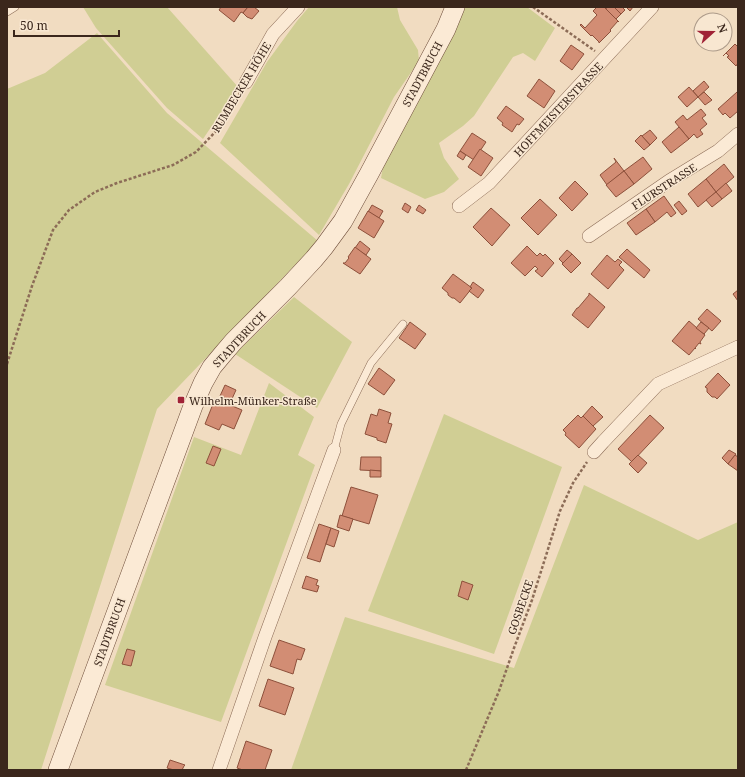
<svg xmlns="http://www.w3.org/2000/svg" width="745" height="777" viewBox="0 0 745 777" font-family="'Noto Serif',serif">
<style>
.green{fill:#d0ce94}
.building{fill:#d28d74;stroke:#8d503b}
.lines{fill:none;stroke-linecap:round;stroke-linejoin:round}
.lane-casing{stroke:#8c6c57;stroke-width:8}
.street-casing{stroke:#8c6c57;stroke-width:14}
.secondary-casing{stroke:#6e4d3a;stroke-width:20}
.path{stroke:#8c6c57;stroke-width:2.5;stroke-dasharray:3 2;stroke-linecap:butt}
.lane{stroke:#fbead5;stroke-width:7}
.street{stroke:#fbead5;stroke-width:13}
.secondary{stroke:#fbead5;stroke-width:19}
.poi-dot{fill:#a02236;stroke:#f8e7d1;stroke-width:1.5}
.labels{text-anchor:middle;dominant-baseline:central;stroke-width:3;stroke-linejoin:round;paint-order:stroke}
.street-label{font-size:11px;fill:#3b271c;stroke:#f8e7d1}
.poi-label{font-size:11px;fill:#3b271c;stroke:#f8e7d1;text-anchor:start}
</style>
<rect width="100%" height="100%" fill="#f1dcc1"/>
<g class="green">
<polygon points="83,7 167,7 238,87 203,139 167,108 96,28"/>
<polygon points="309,7 397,7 400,20 418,50 419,61 394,97 349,184 319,235 220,143 267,62 297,21"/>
<polygon points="464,7 527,7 555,28 535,61 523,53 513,57 474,116 463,126 439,143 444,158 459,179 444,192 425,199 381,178 383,167"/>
<polygon points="97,33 167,113 318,241 157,409 41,770 7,770 7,89 45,73"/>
<polygon points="294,297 352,342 317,408 235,354"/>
<polygon points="269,383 314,417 298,455 315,465 221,722 105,685 194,437 241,455"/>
<polygon points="444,414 562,467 494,654 368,611"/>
<polygon points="584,485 698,540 738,522 738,770 388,770 383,769 383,770 291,770 345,617 514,668"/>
</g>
<g class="building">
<polygon points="221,7 248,7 243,13 241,12 234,22 219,10"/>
<polygon points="248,7 254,7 259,11 252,19 247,17 243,13"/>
<polygon points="597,7 604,7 619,22 618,21 610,30 611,31 599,43 599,42 592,35 591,36 580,25 581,24 585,28 597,15 593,11"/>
<polygon points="607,7 614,7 621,14 616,19 606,9"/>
<polygon points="614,7 622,7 625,10 621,14"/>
<polygon points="626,7 633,7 630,11"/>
<polygon points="735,44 738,47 738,63 736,66 727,57 729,56 726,53 723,56"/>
<polygon points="571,45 584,54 572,70 560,61"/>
<polygon points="539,79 555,91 544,108 527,96"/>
<polygon points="704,81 709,87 698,97 693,91"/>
<polygon points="689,87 698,97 687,107 678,97"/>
<polygon points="704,92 712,100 705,105 698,97"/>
<polygon points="737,92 738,93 738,111 730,118 725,113 723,115 718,109"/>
<polygon points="506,106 524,119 519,125 517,124 512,132 502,125 503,123 497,118"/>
<polygon points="701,109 706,115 702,118 707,124 700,130 703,134 697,138 694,134 689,139 675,122 683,115 687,120"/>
<polygon points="679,127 689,139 671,153 662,142"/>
<polygon points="650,130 657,138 650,145 642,136"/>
<polygon points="472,133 486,142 474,160 460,151"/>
<polygon points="641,135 650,145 644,150 635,141"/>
<polygon points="480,149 493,158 481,176 468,167"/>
<polygon points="460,151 466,155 463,160 457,156"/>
<polygon points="643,157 652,169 634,184 624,171"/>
<polygon points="614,158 624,171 607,185 600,175 616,162"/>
<polygon points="724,164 734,177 716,192 706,179"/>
<polygon points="624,171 634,184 616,197 606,185"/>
<polygon points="706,179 716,192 698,207 688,194"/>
<polygon points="575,181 588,194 572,211 559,198"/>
<polygon points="726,183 732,191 722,199 716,192"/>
<polygon points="716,192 722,199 712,207 706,200"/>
<polygon points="664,196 676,213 671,217 667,212 655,222 646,209"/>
<polygon points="540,199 557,215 538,235 521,218"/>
<polygon points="679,201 687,211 682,215 674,205"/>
<polygon points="405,203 411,207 408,213 402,209"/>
<polygon points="372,205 383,211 379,218 368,212"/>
<polygon points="419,205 426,210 423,214 416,210"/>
<polygon points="491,208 510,225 492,246 473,227"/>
<polygon points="646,209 655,222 636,235 627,223"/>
<polygon points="368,211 384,221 374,238 358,228"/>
<polygon points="360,241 370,249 366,255 355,248"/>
<polygon points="527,246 537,256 540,253 543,256 545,254 554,263 542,277 535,271 538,269 535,266 525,276 511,263"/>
<polygon points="355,247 371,259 360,274 343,263 345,263 349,258 348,257"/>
<polygon points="627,249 650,270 644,278 619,257"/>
<polygon points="567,250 572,254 563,263 559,259"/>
<polygon points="572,254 581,263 571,273 562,264"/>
<polygon points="607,255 615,262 618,259 622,262 619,265 624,270 608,289 591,274"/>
<polygon points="453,274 472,288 460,303 454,298 452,298 448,295 448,293 442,288"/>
<polygon points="473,282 484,290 478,298 469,291 472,288 470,287"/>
<polygon points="738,290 738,301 733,294"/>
<polygon points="589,293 605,307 588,328 572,315 577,308 578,308 589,295"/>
<polygon points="707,309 721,321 712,331 698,319"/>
<polygon points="689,321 705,335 700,342 701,344 699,343 695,348 696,349 695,348 689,355 672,341"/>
<polygon points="410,322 426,334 415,349 399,338"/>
<polygon points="701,322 709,328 704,334 696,328"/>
<polygon points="379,368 395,380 384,395 368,384"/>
<polygon points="718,373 730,385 717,399 715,397 712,397 707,392 707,388 705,387"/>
<polygon points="225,385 236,390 231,401 220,396"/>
<polygon points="215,399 242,410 234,429 222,424 219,430 205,424"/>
<polygon points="592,406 603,417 593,426 583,416"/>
<polygon points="379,409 391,413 388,423 392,424 386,443 377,440 377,438 365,434 371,414 377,416"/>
<polygon points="578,415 581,418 583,416 596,429 579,448 565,435 566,433 563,430"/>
<polygon points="650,415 664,428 632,462 618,449"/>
<polygon points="213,446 221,449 214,466 206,463"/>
<polygon points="729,450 736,454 728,464 722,458"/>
<polygon points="638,455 647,463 638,473 629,464"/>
<polygon points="735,455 738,457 738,471 728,464"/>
<polygon points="361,457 381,457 381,471 360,470"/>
<polygon points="370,470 381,471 381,477 370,477"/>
<polygon points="351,487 378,495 369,524 342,516"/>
<polygon points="340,515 353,519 349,531 337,527"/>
<polygon points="319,524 331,528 320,562 307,558"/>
<polygon points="331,528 339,531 334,547 326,544"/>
<polygon points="306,576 318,580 316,585 319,586 317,592 302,588"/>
<polygon points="462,581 473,585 468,600 458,596"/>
<polygon points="279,640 305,649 301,660 297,659 293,674 270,666"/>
<polygon points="127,649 135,651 131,666 122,664"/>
<polygon points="268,679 294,688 285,715 259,706"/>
<polygon points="246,741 272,750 265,770 243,770 237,768"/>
<polygon points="170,760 185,765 184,766 182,770 174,770 167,768"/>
</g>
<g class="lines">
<defs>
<g id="lane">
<polyline points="7,12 15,7"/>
<polyline points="334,450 341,424 371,363 403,324"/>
</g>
<g id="street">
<polyline points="246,82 273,34 298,7"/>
<polyline points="459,206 489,183 652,7"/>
<polyline points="589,236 669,181 718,151 738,134"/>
<polyline points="594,452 603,442 658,384 738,347"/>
<polyline points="219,770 265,637 334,450"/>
</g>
<polyline id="secondary" points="58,770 193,406 203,383 212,367 222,355 234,341 288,287 314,259 324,247 343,221 369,174 446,29 455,7"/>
</defs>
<use href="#lane" class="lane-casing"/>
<use href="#street" class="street-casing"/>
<use href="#secondary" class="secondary-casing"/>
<g class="path">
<polyline points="533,7 595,51"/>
<polyline points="7,364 32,286 53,230 69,210 95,192 117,183 173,165 196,152 219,128 240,93"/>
<polyline points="466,770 499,691 514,648 532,600 560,511 573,483 587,462"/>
</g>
<use href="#lane" class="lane"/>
<use href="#street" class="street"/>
<use href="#secondary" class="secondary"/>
</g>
<rect class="poi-dot" x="177" y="396" width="8" height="8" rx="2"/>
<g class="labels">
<g class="street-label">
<text transform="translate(422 74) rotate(-62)">STADTBRUCH</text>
<text transform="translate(241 87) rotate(-59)">RUMBECKER HÖHE</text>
<text transform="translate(558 109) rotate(-47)">HOFFMEISTERSTRASSE</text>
<text transform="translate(664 186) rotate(-33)">FLURSTRASSE</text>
<text transform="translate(239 339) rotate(-47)">STADTBRUCH</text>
<text transform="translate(520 607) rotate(-71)">GOSBECKE</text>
<text transform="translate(109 632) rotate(-70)">STADTBRUCH</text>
</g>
<g class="poi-label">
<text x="189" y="400">Wilhelm-Münker-Straße</text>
</g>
</g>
<rect width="745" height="777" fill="none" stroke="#3b271c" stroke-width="16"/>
<g transform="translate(713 32) rotate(69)"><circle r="19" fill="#f8e7d1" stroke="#ac9a89"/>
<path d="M0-3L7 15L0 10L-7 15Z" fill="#a02236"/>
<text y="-6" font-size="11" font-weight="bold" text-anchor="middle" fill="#3b271c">N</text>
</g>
<path d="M14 30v6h105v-6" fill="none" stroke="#3b271c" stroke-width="2"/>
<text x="20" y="30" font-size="12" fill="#3b271c" stroke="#f8e7d1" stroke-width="3" paint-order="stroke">50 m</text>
</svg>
